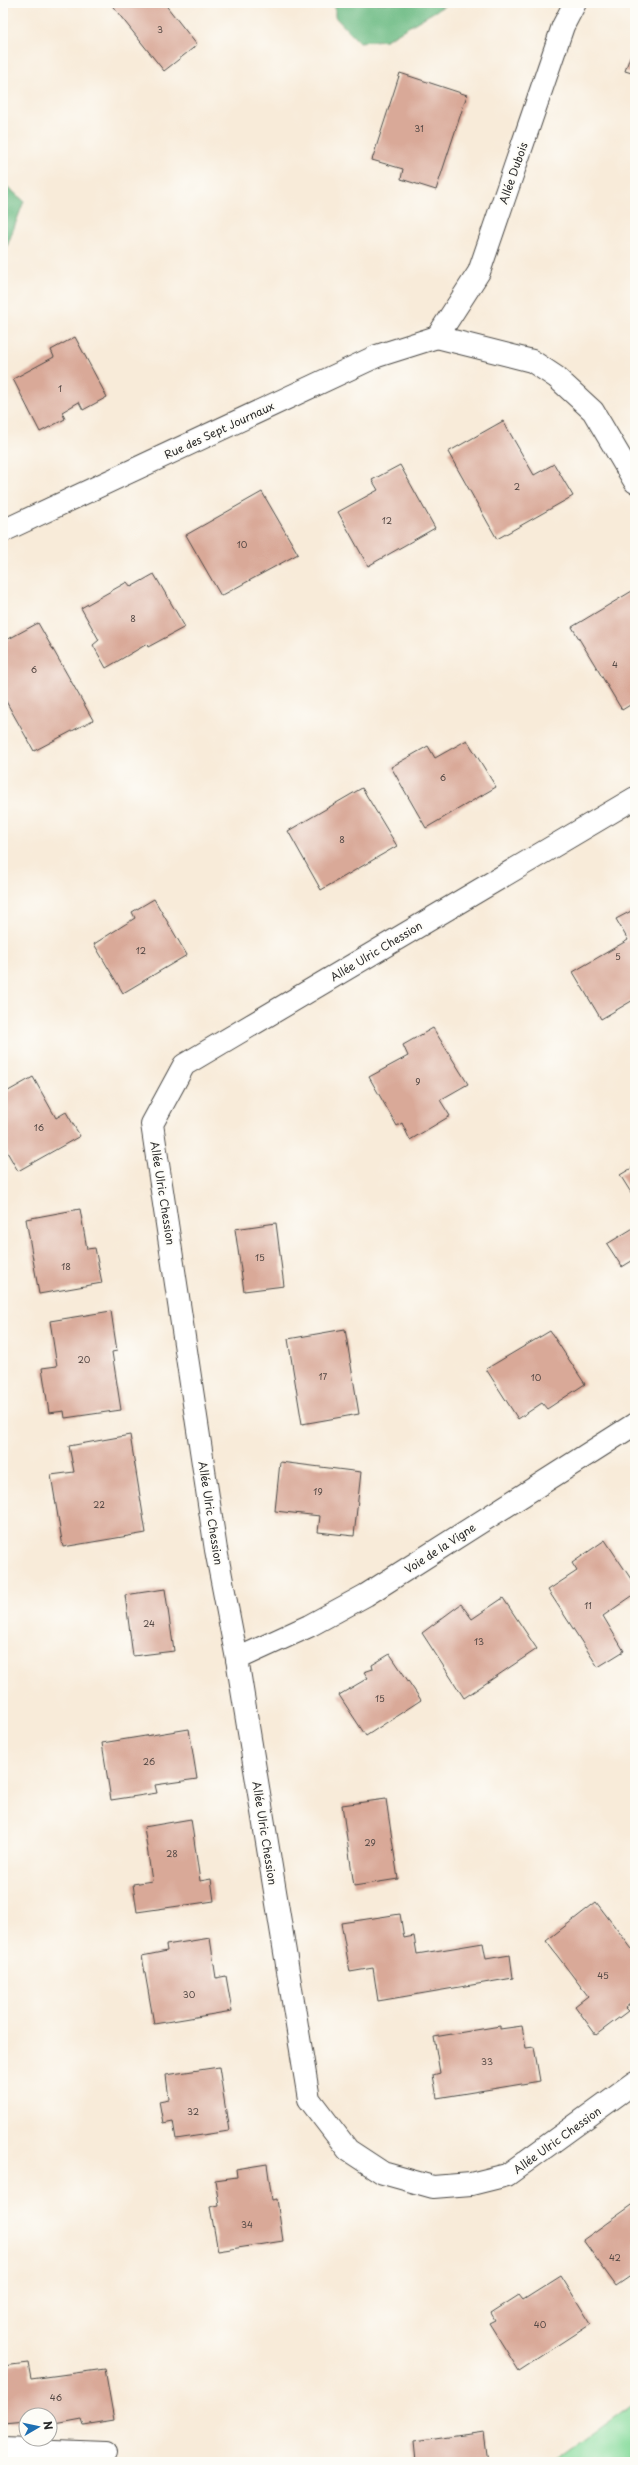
<svg xmlns="http://www.w3.org/2000/svg" width="638" height="2465" viewBox="0 0 638 2465" font-family="'Playpen Sans',sans-serif">
<style>
.green{fill:#89dc9e;stroke:#5a8464}
.forest{fill:#6ebc85;stroke:#4c7458}
.building{fill:#d9a998}
.lines{fill:none;stroke-linecap:round;stroke-linejoin:round}
.minor-casing{stroke:#4a4845;stroke-width:24}
.minor{stroke:#fff;stroke-width:22}
.labels{text-anchor:middle;dominant-baseline:central;stroke-width:4;stroke-linejoin:round;paint-order:stroke}
.number-label{font-size:9px;fill:#564a46}
.street-label{font-size:11px;fill:#2b2b2b;stroke:#fdfcf7}
</style>
<rect width="100%" height="100%" fill="#fdfcf7"/>
<filter id="ink" filterUnits="userSpaceOnUse"><feTurbulence type="fractalNoise" baseFrequency=".025" numOctaves="2"/><feDisplacementMap in="SourceGraphic" scale="8" xChannelSelector="R" yChannelSelector="G"/><feConvolveMatrix kernelMatrix="1 2 1 2 8 2 1 2 1" color-interpolation-filters="sRGB"/></filter>
<filter id="wash" filterUnits="userSpaceOnUse"><feTurbulence type="fractalNoise" baseFrequency=".012" numOctaves="4" result="noise"/><feDisplacementMap in="SourceGraphic" scale="16" xChannelSelector="R" yChannelSelector="G"/><feGaussianBlur stdDeviation="0.9" result="paint"/><feColorMatrix in="noise" values="0 0 0 0 0 0 0 0 0 0 0 0 0 0 0 0 0 1.4 0 .05"/><feComposite in="paint" operator="in"/></filter>
<g filter="url(#wash)">
<rect width="100%" height="100%" fill="#f8ebd9"/>
<polygon class="green" points="635,2403 635,2462 554,2462 555,2461"/>
<g class="forest">
<polygon points="335,3 449,3 386,40 359,42 335,17"/>
<polygon points="3,183 24,201 3,257"/>
</g>
<g id="blocks">
<g class="building">
<polygon points="110,3 164,3 197,45 164,71"/>
<polygon points="633,48 635,48 635,74 625,71"/>
<polygon points="400,73 467,95 436,190 401,179 403,169 372,160"/>
<polygon points="75,337 107,397 83,410 79,402 62,412 65,419 40,432 13,379 54,357 51,350"/>
<polygon points="503,421 534,475 554,464 573,496 497,539 448,452"/>
<polygon points="400,465 435,528 368,566 338,512 378,490 372,480"/>
<polygon points="262,492 298,554 221,596 186,535"/>
<polygon points="154,574 185,627 148,647 147,644 106,668 93,645 99,640 81,608 127,582 131,587"/>
<polygon points="632,591 635,595 635,702 622,710 572,627"/>
<polygon points="38,623 93,720 34,751 3,696 3,642"/>
<polygon points="467,740 496,787 426,828 391,767 428,746 435,758"/>
<polygon points="362,788 397,846 321,890 288,831"/>
<polygon points="154,899 187,955 123,993 94,944 135,918 132,912"/>
<polygon points="635,909 635,999 601,1019 573,972 628,940 616,919"/>
<polygon points="433,1028 468,1084 440,1100 450,1116 410,1140 402,1123 397,1126 369,1077 408,1056 403,1045"/>
<polygon points="33,1077 56,1118 66,1112 80,1136 18,1171 3,1145 3,1094"/>
<polygon points="635,1166 635,1199 620,1175"/>
<polygon points="80,1209 87,1249 95,1248 102,1283 39,1294 26,1219"/>
<polygon points="276,1223 284,1286 244,1291 235,1229"/>
<polygon points="635,1227 635,1259 622,1267 607,1244"/>
<polygon points="111,1311 117,1351 112,1352 121,1410 65,1418 64,1411 49,1413 42,1368 57,1366 50,1321"/>
<polygon points="345,1329 359,1414 302,1424 288,1339"/>
<polygon points="550,1331 585,1384 547,1409 542,1403 518,1419 486,1369"/>
<polygon points="130,1435 146,1533 63,1547 51,1475 74,1472 69,1446"/>
<polygon points="280,1462 361,1472 354,1536 318,1532 320,1516 275,1511"/>
<polygon points="605,1540 635,1585 635,1594 603,1616 624,1651 598,1667 548,1590 577,1571 572,1563"/>
<polygon points="165,1589 174,1651 133,1656 125,1595"/>
<polygon points="503,1598 537,1649 464,1698 422,1633 461,1604 472,1619"/>
<polygon points="390,1654 421,1700 366,1736 339,1695 368,1678 364,1672 373,1669 372,1665"/>
<polygon points="189,1729 197,1779 155,1785 157,1793 111,1800 102,1743"/>
<polygon points="386,1799 398,1879 354,1886 342,1805"/>
<polygon points="191,1819 200,1881 211,1879 214,1901 137,1912 133,1884 152,1881 144,1827"/>
<polygon points="596,1902 635,1953 635,2000 625,2008 628,2011 596,2035 575,2006 588,1996 546,1941"/>
<polygon points="400,1914 404,1938 414,1936 417,1954 483,1943 486,1959 510,1955 513,1978 378,2001 373,1968 350,1972 341,1923"/>
<polygon points="210,1938 216,1978 226,1976 232,2011 154,2024 142,1956 167,1951 166,1945"/>
<polygon points="500,2026 500,2029 522,2026 526,2048 534,2047 540,2081 437,2098 433,2075 440,2073 434,2037"/>
<polygon points="219,2067 229,2131 176,2139 173,2121 163,2123 159,2101 169,2099 166,2075"/>
<polygon points="267,2164 272,2200 277,2199 283,2241 218,2251 210,2207 219,2205 215,2180 237,2177 236,2169"/>
<polygon points="635,2203 635,2273 616,2286 583,2240"/>
<polygon points="561,2276 591,2324 519,2371 489,2323 495,2320 491,2313 519,2295 523,2300"/>
<polygon points="28,2363 31,2379 105,2369 114,2420 84,2425 82,2419 50,2425 50,2415 26,2415 26,2422 4,2424 3,2366"/>
<polygon points="484,2432 488,2462 416,2462 414,2442"/>
</g>
</g>
</g>
<g filter="url(#ink)">
<use href="#blocks" fill-opacity="0" stroke="#4a4845" stroke-width="1"/>
<g class="lines">
<defs>
<g id="minor">
<polyline points="437,337 479,272 563,26 575,3"/>
<polyline points="437,337 532,361 556,377 593,411 635,482"/>
<polyline points="3,531 377,356 437,337"/>
<polyline points="635,798 184,1065 152,1124 216,1550 237,1659 309,2099 348,2150 383,2173 433,2187 471,2184 507,2175 635,2082"/>
<polyline points="237,1659 309,1626 366,1595 635,1424"/>
<polyline points="3,2449 105,2453"/>
</g>
</defs>
<use href="#minor" class="minor-casing"/>
<use href="#minor" class="minor"/>
</g>
</g>
<g class="labels">
<g class="number-label">
<text x="160" y="29">3</text>
<text x="419" y="128">31</text>
<text x="60" y="388">1</text>
<text x="517" y="486">2</text>
<text x="387" y="520">12</text>
<text x="242" y="544">10</text>
<text x="133" y="618">8</text>
<text x="615" y="664">4</text>
<text x="34" y="669">6</text>
<text x="443" y="777">6</text>
<text x="342" y="839">8</text>
<text x="141" y="950">12</text>
<text x="618" y="956">5</text>
<text x="418" y="1081">9</text>
<text x="39" y="1127">16</text>
<text x="260" y="1257">15</text>
<text x="66" y="1266">18</text>
<text x="84" y="1359">20</text>
<text x="323" y="1376">17</text>
<text x="536" y="1377">10</text>
<text x="318" y="1491">19</text>
<text x="99" y="1504">22</text>
<text x="588" y="1605">11</text>
<text x="149" y="1623">24</text>
<text x="479" y="1641">13</text>
<text x="380" y="1698">15</text>
<text x="149" y="1761">26</text>
<text x="370" y="1842">29</text>
<text x="172" y="1853">28</text>
<text x="603" y="1975">45</text>
<text x="189" y="1994">30</text>
<text x="487" y="2061">33</text>
<text x="193" y="2111">32</text>
<text x="247" y="2224">34</text>
<text x="615" y="2257">42</text>
<text x="540" y="2324">40</text>
<text x="56" y="2397">46</text>
</g>
<g class="street-label">
<text transform="translate(513 173) rotate(-71)">Allée Dubois</text>
<text transform="translate(219 430) rotate(-25)">Rue des Sept Journaux</text>
<text transform="translate(376 951) rotate(-31)">Allée Ulric Chession</text>
<text transform="translate(163 1193) rotate(81)">Allée Ulric Chession</text>
<text transform="translate(211 1513) rotate(81)">Allée Ulric Chession</text>
<text transform="translate(440 1548) rotate(-33)">Voie de la Vigne</text>
<text transform="translate(265 1833) rotate(81)">Allée Ulric Chession</text>
<text transform="translate(557 2140) rotate(-36)">Allée Ulric Chession</text>
</g>
</g>
<rect width="638" height="2465" fill="none" stroke="#fdfcf7" stroke-width="16"/>
<g transform="translate(38 2427) rotate(81)"><circle r="19" fill="#fdfcf7" stroke="#a9a8a5"/>
<path d="M0-3L7 15L0 10L-7 15Z" fill="#1f6fb2"/>
<text y="-6" font-size="11" font-weight="bold" text-anchor="middle" fill="#2b2b2b">N</text>
</g>
</svg>
